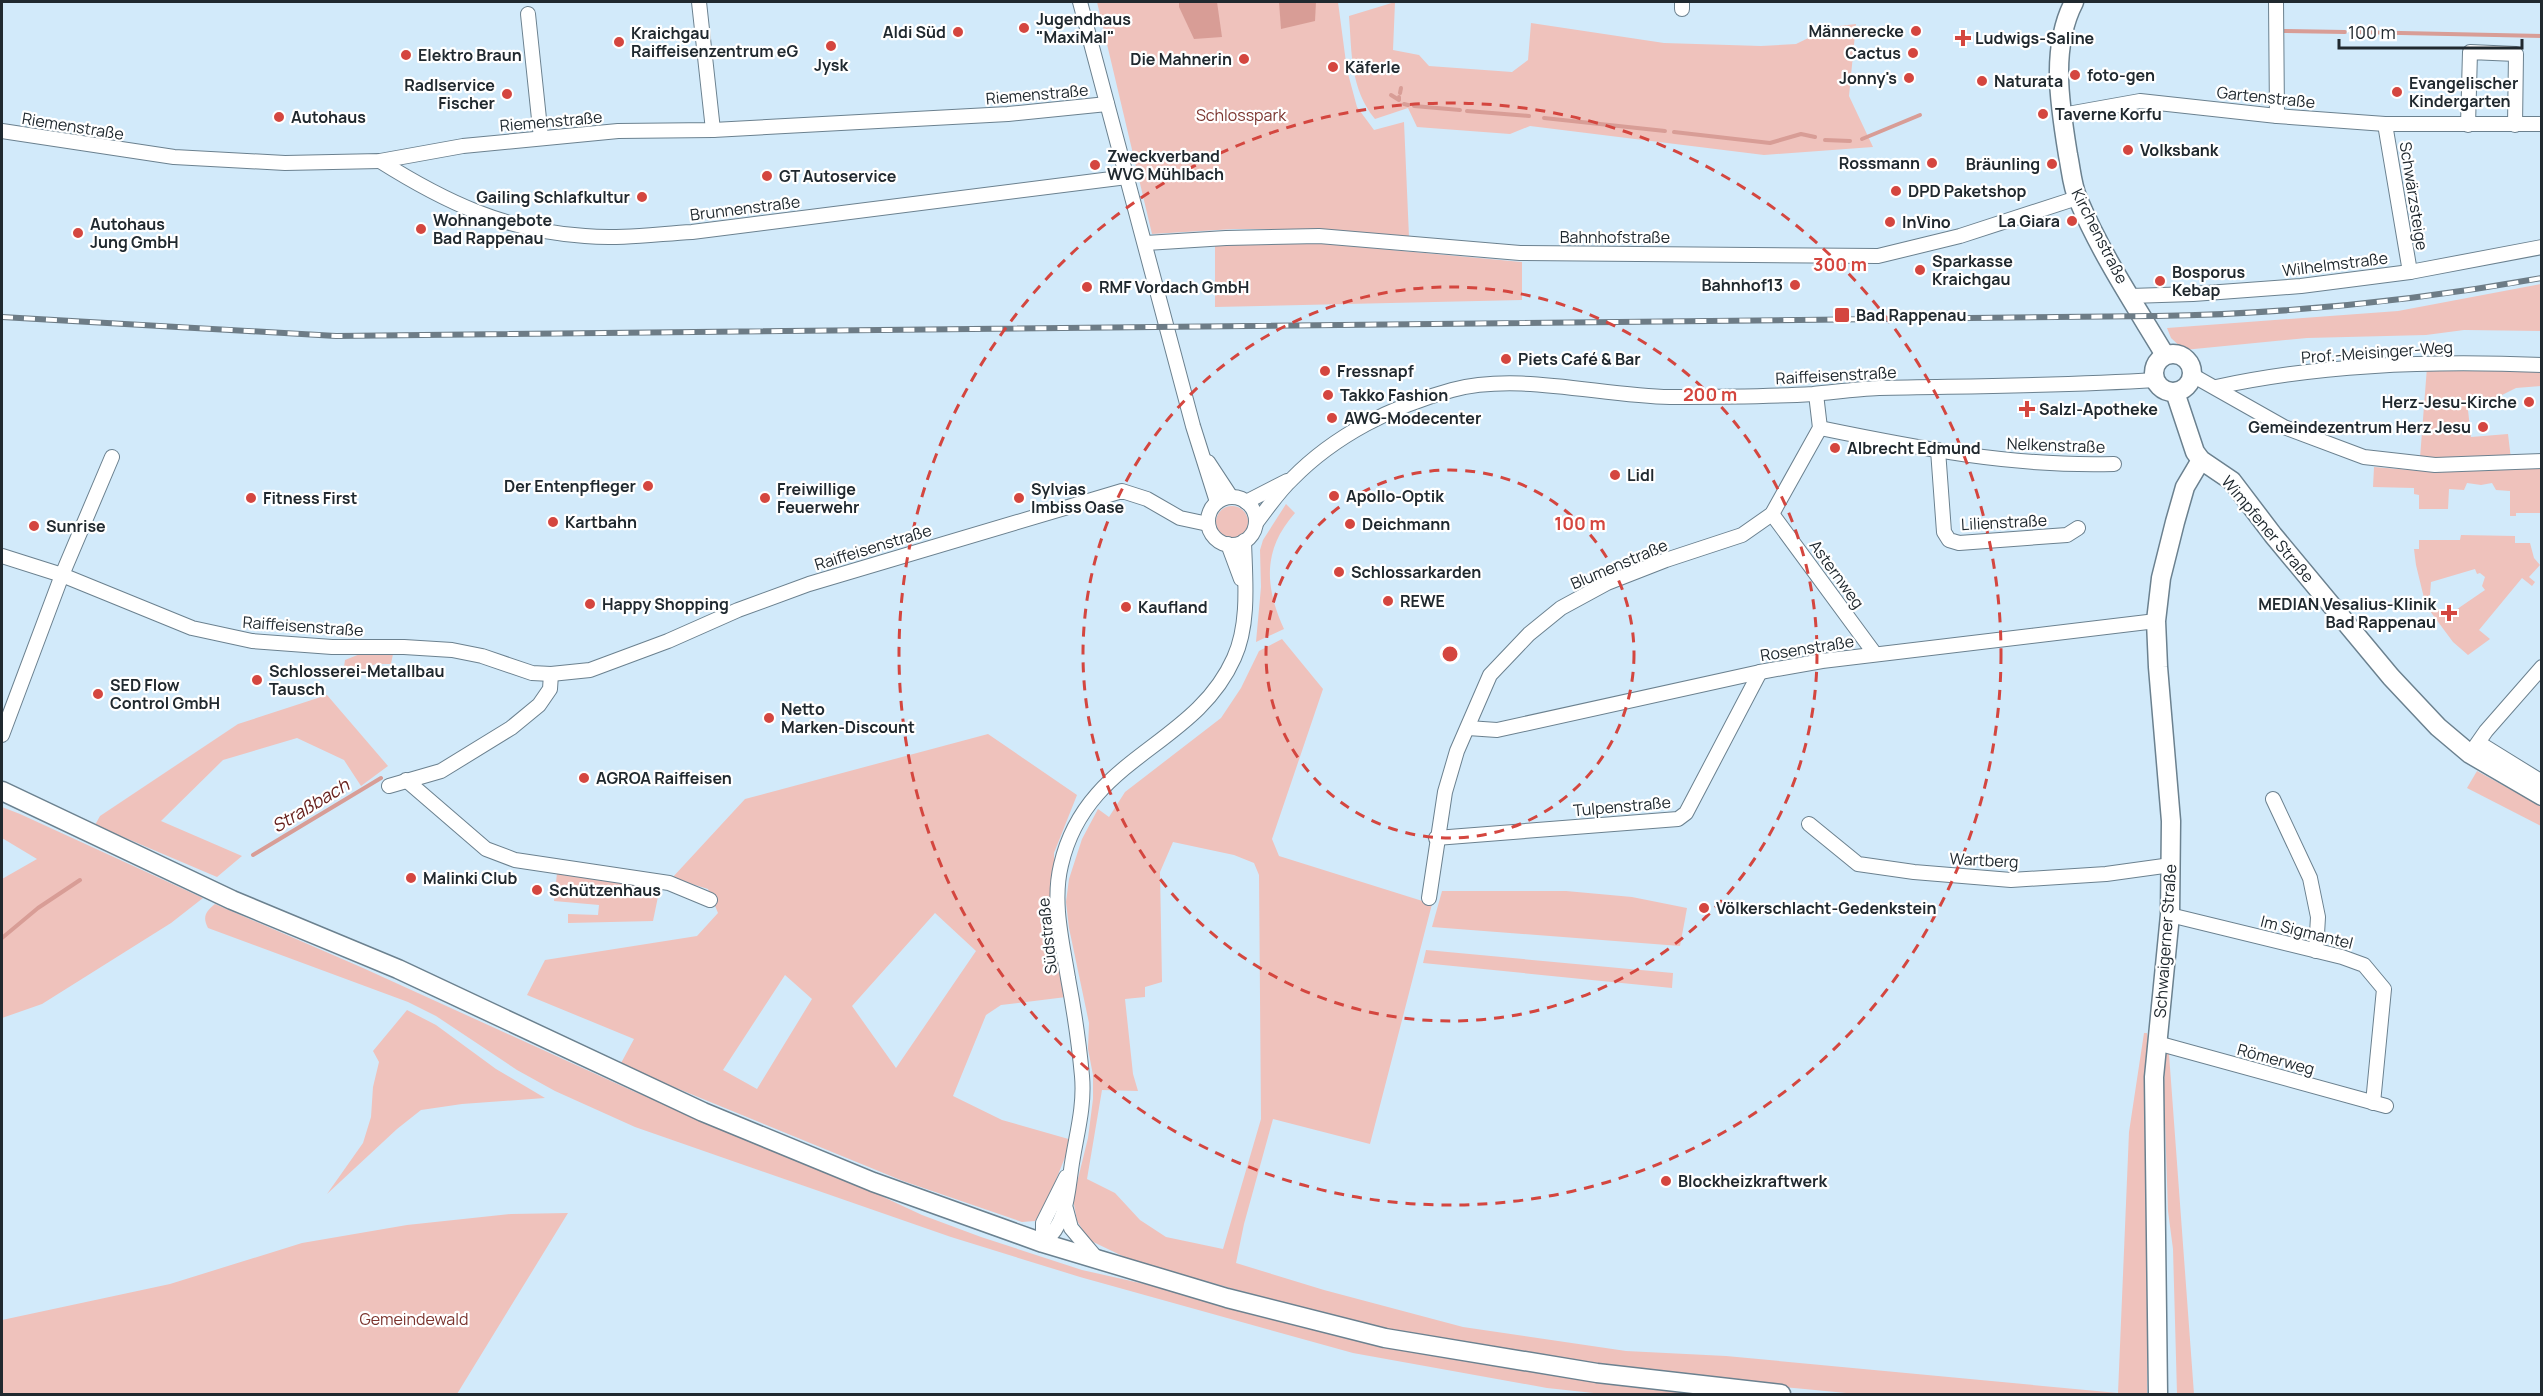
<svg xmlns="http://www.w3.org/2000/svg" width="2543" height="1396" viewBox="0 0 2543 1396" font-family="Manrope,sans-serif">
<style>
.green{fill:#efc2bc;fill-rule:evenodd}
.water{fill:#d89d96}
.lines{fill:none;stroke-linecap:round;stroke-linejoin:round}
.stream{stroke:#d89d96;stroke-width:4}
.street-casing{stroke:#6b818f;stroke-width:16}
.secondary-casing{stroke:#6b818f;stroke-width:21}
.street{stroke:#fff;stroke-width:14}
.secondary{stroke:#fff;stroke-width:18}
.rail-casing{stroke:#6d7c86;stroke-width:6}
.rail{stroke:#fff;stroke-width:4;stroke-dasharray:11;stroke-linecap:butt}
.ring{fill:none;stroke:#d4463f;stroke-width:3;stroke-dasharray:10 8}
.poi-dot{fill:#d4463f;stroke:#fff;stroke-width:2}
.labels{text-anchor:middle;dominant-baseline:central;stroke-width:4.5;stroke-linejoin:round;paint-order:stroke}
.poi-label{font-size:16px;font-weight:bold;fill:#20292f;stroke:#fff;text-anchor:start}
.street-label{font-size:16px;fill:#20292f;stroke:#fff}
.park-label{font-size:16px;fill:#7b342e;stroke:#fff}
.water-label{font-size:18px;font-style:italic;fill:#67211d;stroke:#fff}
.centre{fill:#d4463f;stroke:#fff;stroke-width:3}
.ring-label{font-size:18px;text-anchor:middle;font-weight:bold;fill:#d4463f;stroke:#fff;stroke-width:4.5;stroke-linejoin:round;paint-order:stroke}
</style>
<rect width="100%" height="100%" fill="#d2eafa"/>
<g class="green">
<polygon points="1097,2 1338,2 1347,70 1357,107 1374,130 1404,122 1409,237 1317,229 1234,229 1152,234"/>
<path d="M 1395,2 L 1393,50 L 1419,55 L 1429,66 L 1512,72 L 1528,60 L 1531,23 L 1664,43 L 1761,46 L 1796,44 L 1831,27 L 1856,24 L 1849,96 L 1873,147 L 1764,155 L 1530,126 L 1510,134 L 1417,127 L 1408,108 L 1375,119 C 1350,88 1352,54 1349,16 Z"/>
<polygon points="1317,243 1522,262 1522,300 1215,307 1215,244"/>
<polygon points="2541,284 2541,331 2464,330 2426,335 2307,338 2184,350 2171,338 2167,328 2398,311"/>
<polygon points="2427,367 2541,369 2541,386 2516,388 2498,397 2467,401 2471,437 2508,434 2511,459 2420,458"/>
<polygon points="2374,467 2435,472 2541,468 2541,513 2516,513 2516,516 2510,516 2510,491 2496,490 2492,483 2481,485 2467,483 2464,490 2449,489 2448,509 2419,509 2419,495 2414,494 2414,488 2373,487"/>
<path d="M 1286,504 L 1295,513 C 1262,550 1265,587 1284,629 L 1256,642 L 1261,587 L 1260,550 L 1263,540 Z"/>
<circle cx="1232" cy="522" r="16"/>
<polygon points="2461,535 2515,536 2515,543 2530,543 2534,558 2540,565 2529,577 2535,582 2532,586 2522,578 2479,630 2490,639 2468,655 2453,642 2430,611 2435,607 2447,616 2485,590 2482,586 2485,577 2480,573 2477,574 2475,569 2431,582 2430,595 2424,598 2416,565 2414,549 2419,549 2419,540 2460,540"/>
<path d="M 1282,639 L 1323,689 L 1272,839 L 1279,856 L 1432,904 L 1370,1144 L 1273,1119 L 1244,1224 L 1236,1263 L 1324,1290 L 1463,1327 L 1626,1351 L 1726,1356 L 2118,1393 L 2129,1132 L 2144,1033 L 2147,1033 L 2149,1048 L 2147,1394 L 1857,1394 L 1699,1379 L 1512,1353 L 1377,1329 L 1133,1261 L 1089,1240 L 1077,1221 L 1073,1199 L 1088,1138 L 1093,1099 L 1093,1075 L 1088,1049 L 1089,1023 L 1069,928 L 1066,902 L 1069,879 L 1082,839 L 1098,809 L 1109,817 L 1125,792 L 1221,718 L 1241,688 L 1259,651 ZM 1173,842 L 1234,855 L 1254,863 L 1259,875 L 1261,1119 L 1223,1249 L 1166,1237 L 1140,1220 L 1115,1193 L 1087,1179 L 1102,1090 L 1138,1091 L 1133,1074 L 1125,999 L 1145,997 L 1145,987 L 1162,982 L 1160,872 Z"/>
<polygon points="360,654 393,654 391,664 376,664 347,677 343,674 345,660"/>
<polygon points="327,695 388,766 361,786 344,760 297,738 223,760 161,821 242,856 217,877 95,825 100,816 238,724"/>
<path d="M 988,734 L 1077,795 L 1054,853 L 1057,953 L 1066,997 L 1001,1005 L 986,1015 L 953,1096 L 1002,1120 L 1072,1140 L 1047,1202 L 1035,1221 L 1022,1222 L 903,1181 L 620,1065 L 634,1039 L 527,995 L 545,960 L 697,936 L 718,913 L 708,889 L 672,878 L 745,799 ZM 935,913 L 976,951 L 896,1068 L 852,1006 ZM 785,975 L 812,999 L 757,1089 L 723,1070 Z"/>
<polygon points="2477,771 2541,806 2541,826 2467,788"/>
<polygon points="2,807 20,814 203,898 171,923 42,1004 2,1018 2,879 37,859 2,838"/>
<polygon points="557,873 660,887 653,921 568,923 568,914 598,915 599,905 554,901"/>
<polygon points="1442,891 1566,891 1632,897 1687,908 1680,946 1432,927"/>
<path d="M 215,904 L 363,968 L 633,1091 L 832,1173 L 922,1215 L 981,1237 L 1082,1270 L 1158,1287 L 1385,1346 L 1596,1382 L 1705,1394 L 1603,1394 L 1547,1388 L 1353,1353 L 1080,1277 L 951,1237 L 635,1127 L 555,1091 L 517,1070 L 436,1016 L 408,1002 L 208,928 C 202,917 206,911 215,904 Z"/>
<polygon points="1426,950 1673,973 1672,988 1423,963"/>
<polygon points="407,1010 436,1025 496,1069 545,1098 462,1104 421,1110 397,1129 327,1194 363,1143 371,1117 373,1087 379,1062 373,1051"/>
<polygon points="2165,1052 2169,1054 2194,1394 2177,1394 2173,1249 2168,1211 2164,1092"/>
<polygon points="568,1213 457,1394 2,1394 2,1320 170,1284 302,1243 407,1225 511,1214"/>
</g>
<g class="water">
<polygon points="1179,2 1217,2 1222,37 1194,39 1179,7"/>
<polygon points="1279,2 1316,2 1315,21 1281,29"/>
</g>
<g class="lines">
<g class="stream">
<polyline points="2283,31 2345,32"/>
<polyline points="2354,32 2542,36"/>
<polyline points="1400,93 1401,88"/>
<polyline points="1391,95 1399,100 1399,97"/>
<polyline points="1404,104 1408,105"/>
<polyline points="1414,106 1460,110"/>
<polyline points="1467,111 1529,116"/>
<polyline points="1544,118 1665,131"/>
<polyline points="1674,132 1770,143 1801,134 1815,137"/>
<polyline points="1862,139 1920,115"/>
<polyline points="1825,140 1850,141"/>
<polyline points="253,855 381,778"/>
<polyline points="2,938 38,908 80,880"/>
</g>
<defs>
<g id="street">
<polyline points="699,2 713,130"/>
<polyline points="1080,2 1193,426 1217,502"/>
<polyline points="2276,2 2277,116"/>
<polyline points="1682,9 1682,2"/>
<polyline points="528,14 541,138"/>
<polyline points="2062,115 2140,101 2277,116 2385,124 2542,124"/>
<polyline points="2385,124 2410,272"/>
<polyline points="2468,125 2470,52 2516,54 2515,125"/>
<polyline points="2,131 174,157 285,163 380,161 463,146 618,131 713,130 1008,114 1107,104"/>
<path d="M 380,161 C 445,202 506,231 585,236 C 621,239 656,234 692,232 L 1127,177"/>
<polyline points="1146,243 1226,238 1319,236 1520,253 1878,256 1960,236 2077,198"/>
<polyline points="2130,296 2193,294 2301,286 2410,272 2542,247"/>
<polyline points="2192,375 2284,427 2364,457 2435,465 2542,461"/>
<path d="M 2216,387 C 2322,364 2433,360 2542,365"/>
<path d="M 1820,428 C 1917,448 2014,467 2114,464"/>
<polyline points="1938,450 1944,532 1949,540 1959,543 2067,535 2078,528"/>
<polyline points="1208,462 1231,497"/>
<circle cx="1232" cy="521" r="24"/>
<polyline points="1246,502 1287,481"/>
<polyline points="1772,514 1875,654"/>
<path d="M 1256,523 C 1267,509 1278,492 1292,479 C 1335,435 1393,406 1452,390 C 1519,372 1601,396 1670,397 C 1718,397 1766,397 1813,394 C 1835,392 1857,389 1879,388 C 1972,386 2063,386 2155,380"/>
<polyline points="1228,544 1241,579"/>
<polyline points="2,556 62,575 192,628 252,641 332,647 404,647 452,650 482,656 532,673 551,674 590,670 668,641 738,610 809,584 1122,491 1147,499 1180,518 1208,524"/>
<polyline points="1468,728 1497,730 1760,672 1822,661 2156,621"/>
<polyline points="2,735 62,575 112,457"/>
<polyline points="2479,743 2542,782"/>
<polyline points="2470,754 2486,731 2542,667"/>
<polyline points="406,780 486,849 515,860 669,883 710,900"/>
<polyline points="389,786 441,771 511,728 539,705 550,689 551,674"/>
<polyline points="2273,799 2310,878 2318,917 2316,951"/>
<polyline points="1809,824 1858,864 1914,872 2011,880 2106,874 2171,865"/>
<polyline points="1436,838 1678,819 1686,813 1760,672"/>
<polyline points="1429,898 1445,792 1457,751 1490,675 1529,634 1561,608 1607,583 1666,560 1742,535 1772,514 1820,428 1816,394"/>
<polyline points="2170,915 2342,957 2364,965 2384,989 2373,1103"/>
<polyline points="2157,1043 2386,1106"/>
<polyline points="1066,1209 1071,1228 1098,1260"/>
<path d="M 1043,1243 C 1066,1224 1067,1199 1071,1170 C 1075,1139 1085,1109 1082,1076 C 1079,1043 1074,1010 1068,978 C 1062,941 1052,902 1061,865 C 1086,756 1194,748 1234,658 C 1250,623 1245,578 1244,541"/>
<polyline points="1043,1243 1043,1223 1066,1177"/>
</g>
<g id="secondary">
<path d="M 2074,2 C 2050,48 2060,106 2068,155 C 2071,169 2072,186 2078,199 C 2101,254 2135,305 2165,355"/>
<circle cx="2173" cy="373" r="19"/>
<polyline points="2175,392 2195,452 2201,460 2232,481 2273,535 2391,677 2438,727 2470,754 2542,796"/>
<polyline points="2,791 232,900 398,969 703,1112 873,1182 1043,1243 1227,1298 1385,1338 1597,1373 1781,1394"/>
<polyline points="2158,1394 2154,1077 2170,915 2171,821 2158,667 2156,621 2161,578 2175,522 2185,487 2201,460"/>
</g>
</defs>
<use href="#street" class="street-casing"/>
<use href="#secondary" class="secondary-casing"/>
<use href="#street" class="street"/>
<use href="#secondary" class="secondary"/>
<defs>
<path id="rail" d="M 2,317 L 336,336 L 2156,316 C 2286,314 2413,301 2542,278"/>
</defs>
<use href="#rail" class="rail-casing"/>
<use href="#rail" class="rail"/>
</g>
<g class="ring">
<circle cx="1450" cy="654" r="184"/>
<circle cx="1450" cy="654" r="367"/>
<circle cx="1450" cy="654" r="551"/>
</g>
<g class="poi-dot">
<circle cx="1024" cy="28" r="6"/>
<circle cx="1916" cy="31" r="6"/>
<circle cx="958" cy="32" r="6"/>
<path d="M1960 29h6v6h6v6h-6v6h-6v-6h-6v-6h6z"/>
<circle cx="619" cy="42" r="6"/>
<circle cx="831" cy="46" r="6"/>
<circle cx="1913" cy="53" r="6"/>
<circle cx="406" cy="55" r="6"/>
<circle cx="1244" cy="59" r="6"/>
<circle cx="1333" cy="67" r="6"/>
<circle cx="2075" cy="75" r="6"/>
<circle cx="1909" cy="78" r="6"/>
<circle cx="1982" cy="81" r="6"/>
<circle cx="2397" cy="92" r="6"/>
<circle cx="507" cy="94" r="6"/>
<circle cx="2043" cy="114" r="6"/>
<circle cx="279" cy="117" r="6"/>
<circle cx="2128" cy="150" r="6"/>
<circle cx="1932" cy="163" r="6"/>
<circle cx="2052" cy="164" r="6"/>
<circle cx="1095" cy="165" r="6"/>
<circle cx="767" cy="176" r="6"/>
<circle cx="1896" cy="191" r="6"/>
<circle cx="642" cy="197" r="6"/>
<circle cx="2072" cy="221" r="6"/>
<circle cx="1890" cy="222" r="6"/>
<circle cx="421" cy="229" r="6"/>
<circle cx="78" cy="233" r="6"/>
<circle cx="1920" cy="270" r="6"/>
<circle cx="2160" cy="281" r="6"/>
<circle cx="1795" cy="285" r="6"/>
<circle cx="1087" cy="287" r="6"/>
<rect x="1834" y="307" width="16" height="16" rx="3"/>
<circle cx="1506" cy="359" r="6"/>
<circle cx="1325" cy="371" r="6"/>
<circle cx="1328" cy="395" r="6"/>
<circle cx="2529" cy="402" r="6"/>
<path d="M2024 400h6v6h6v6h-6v6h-6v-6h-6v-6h6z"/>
<circle cx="1332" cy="418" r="6"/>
<circle cx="2483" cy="427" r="6"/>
<circle cx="1835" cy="448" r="6"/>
<circle cx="1615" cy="475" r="6"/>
<circle cx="648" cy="486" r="6"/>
<circle cx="1334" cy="496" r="6"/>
<circle cx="251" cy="498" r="6"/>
<circle cx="765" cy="498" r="6"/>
<circle cx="1019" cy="498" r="6"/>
<circle cx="553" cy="522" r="6"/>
<circle cx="1350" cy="524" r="6"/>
<circle cx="34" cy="526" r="6"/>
<circle cx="1339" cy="572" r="6"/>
<circle cx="1388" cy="601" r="6"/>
<circle cx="590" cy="604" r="6"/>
<circle cx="1126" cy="607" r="6"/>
<path d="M2446 604h6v6h6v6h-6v6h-6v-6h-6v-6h6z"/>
<circle cx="257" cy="680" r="6"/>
<circle cx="98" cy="694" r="6"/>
<circle cx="769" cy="718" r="6"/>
<circle cx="584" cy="778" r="6"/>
<circle cx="411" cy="878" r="6"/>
<circle cx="537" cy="890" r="6"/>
<circle cx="1704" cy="908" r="6"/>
<circle cx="1666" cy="1181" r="6"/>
</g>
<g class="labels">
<g class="poi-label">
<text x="1036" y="19">Jugendhaus<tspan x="1036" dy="18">"MaxiMal"</tspan></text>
<text x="1904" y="31" text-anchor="end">Männerecke</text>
<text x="946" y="32" text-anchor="end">Aldi Süd</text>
<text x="631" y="33">Kraichgau<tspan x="631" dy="18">Raiffeisenzentrum eG</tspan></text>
<text x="1975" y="38">Ludwigs-Saline</text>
<text x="1901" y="53" text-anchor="end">Cactus</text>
<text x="418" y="55">Elektro Braun</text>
<text x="1232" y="59" text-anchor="end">Die Mahnerin</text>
<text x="831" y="65" text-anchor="middle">Jysk</text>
<text x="1345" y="67">Käferle</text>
<text x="2087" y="75">foto-gen</text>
<text x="1897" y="78" text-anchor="end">Jonny's</text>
<text x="1994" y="81">Naturata</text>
<text x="2409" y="83">Evangelischer<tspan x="2409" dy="18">Kindergarten</tspan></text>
<text x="495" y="85" text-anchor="end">Radlservice<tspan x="495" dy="18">Fischer</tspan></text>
<text x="2055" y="114">Taverne Korfu</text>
<text x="291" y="117">Autohaus</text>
<text x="2140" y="150">Volksbank</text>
<text x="1107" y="156">Zweckverband<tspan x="1107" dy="18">WVG Mühlbach</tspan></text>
<text x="1920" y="163" text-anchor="end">Rossmann</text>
<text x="2040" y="164" text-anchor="end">Bräunling</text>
<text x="779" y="176">GT Autoservice</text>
<text x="1908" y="191">DPD Paketshop</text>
<text x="630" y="197" text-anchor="end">Gailing Schlafkultur</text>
<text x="433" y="220">Wohnangebote<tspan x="433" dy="18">Bad Rappenau</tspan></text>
<text x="2060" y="221" text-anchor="end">La Giara</text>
<text x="1902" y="222">InVino</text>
<text x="90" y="224">Autohaus<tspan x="90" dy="18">Jung GmbH</tspan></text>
<text x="1932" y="261">Sparkasse<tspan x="1932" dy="18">Kraichgau</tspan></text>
<text x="2172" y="272">Bosporus<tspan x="2172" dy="18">Kebap</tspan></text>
<text x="1783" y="285" text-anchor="end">Bahnhof13</text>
<text x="1099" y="287">RMF Vordach GmbH</text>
<text x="1856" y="315">Bad Rappenau</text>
<text x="1518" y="359">Piets Café &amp; Bar</text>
<text x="1337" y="371">Fressnapf</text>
<text x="1340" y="395">Takko Fashion</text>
<text x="2517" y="402" text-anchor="end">Herz-Jesu-Kirche</text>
<text x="2039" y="409">Salzl-Apotheke</text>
<text x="1344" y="418">AWG-Modecenter</text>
<text x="2471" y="427" text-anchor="end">Gemeindezentrum Herz Jesu</text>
<text x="1847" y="448">Albrecht Edmund</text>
<text x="1627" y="475">Lidl</text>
<text x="636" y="486" text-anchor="end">Der Entenpfleger</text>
<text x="777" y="489">Freiwillige<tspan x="777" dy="18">Feuerwehr</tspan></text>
<text x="1031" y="489">Sylvias<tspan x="1031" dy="18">Imbiss Oase</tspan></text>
<text x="1346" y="496">Apollo-Optik</text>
<text x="263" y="498">Fitness First</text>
<text x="565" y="522">Kartbahn</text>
<text x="1362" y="524">Deichmann</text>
<text x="46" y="526">Sunrise</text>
<text x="1351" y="572">Schlossarkarden</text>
<text x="1400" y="601">REWE</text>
<text x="602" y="604">Happy Shopping</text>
<text x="2436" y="604" text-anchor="end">MEDIAN Vesalius-Klinik<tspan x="2436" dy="18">Bad Rappenau</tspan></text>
<text x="1138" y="607">Kaufland</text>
<text x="269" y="671">Schlosserei-Metallbau<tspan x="269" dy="18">Tausch</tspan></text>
<text x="110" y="685">SED Flow<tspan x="110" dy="18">Control GmbH</tspan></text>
<text x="781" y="709">Netto<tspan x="781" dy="18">Marken-Discount</tspan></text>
<text x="596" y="778">AGROA Raiffeisen</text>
<text x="423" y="878">Malinki Club</text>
<text x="549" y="890">Schützenhaus</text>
<text x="1716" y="908">Völkerschlacht-Gedenkstein</text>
<text x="1678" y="1181">Blockheizkraftwerk</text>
</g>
<g class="street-label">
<text transform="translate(1037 94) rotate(-5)">Riemenstraße</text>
<text transform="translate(2266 97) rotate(6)">Gartenstraße</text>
<text transform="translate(551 121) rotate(-5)">Riemenstraße</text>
<text transform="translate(73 126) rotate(9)">Riemenstraße</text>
<text transform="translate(2414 196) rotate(81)">Schwärzsteige</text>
<text transform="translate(745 208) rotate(-7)">Brunnenstraße</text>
<text transform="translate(2100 236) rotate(63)">Kirchenstraße</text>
<text x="1615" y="237">Bahnhofstraße</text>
<text transform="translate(2335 264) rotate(-7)">Wilhelmstraße</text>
<text transform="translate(2377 352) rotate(-4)">Prof.-Meisinger-Weg</text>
<text transform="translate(1836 375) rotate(-3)">Raiffeisenstraße</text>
<text transform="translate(2056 445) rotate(2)">Nelkenstraße</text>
<text transform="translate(2004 522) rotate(-3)">Lilienstraße</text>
<text transform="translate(2268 529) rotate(50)">Wimpfener Straße</text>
<text transform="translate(873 547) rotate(-17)">Raiffeisenstraße</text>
<text transform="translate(1619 564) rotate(-23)">Blumenstraße</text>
<text transform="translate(1837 574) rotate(54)">Asternweg</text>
<text transform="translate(303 626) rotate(4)">Raiffeisenstraße</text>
<text transform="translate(1807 648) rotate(-9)">Rosenstraße</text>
<text transform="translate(1622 806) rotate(-5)">Tulpenstraße</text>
<text transform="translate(1984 860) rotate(3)">Wartberg</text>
<text transform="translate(2307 932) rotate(14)">Im Sigmantel</text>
<text transform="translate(1047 936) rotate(-96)">Südstraße</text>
<text transform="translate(2165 941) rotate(-86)">Schwaigerner Straße</text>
<text transform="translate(2276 1059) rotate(15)">Römerweg</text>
</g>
<g class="park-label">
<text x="1241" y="115">Schlosspark</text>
<text x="414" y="1319">Gemeindewald</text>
</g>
<g class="water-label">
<text transform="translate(310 805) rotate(-31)">Straßbach</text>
</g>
</g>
<circle cx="1450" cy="654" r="9" class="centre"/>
<g class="ring-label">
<text x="1840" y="271">300 m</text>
<text x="1710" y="401">200 m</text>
<text x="1580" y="530">100 m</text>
</g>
<rect width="2543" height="1396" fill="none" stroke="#20292f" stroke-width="6"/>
<path d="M2339 39v9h183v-9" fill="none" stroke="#20292f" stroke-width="3"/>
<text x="2348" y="39" font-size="18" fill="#20292f" stroke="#ffffff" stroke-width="4.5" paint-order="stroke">100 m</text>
</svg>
